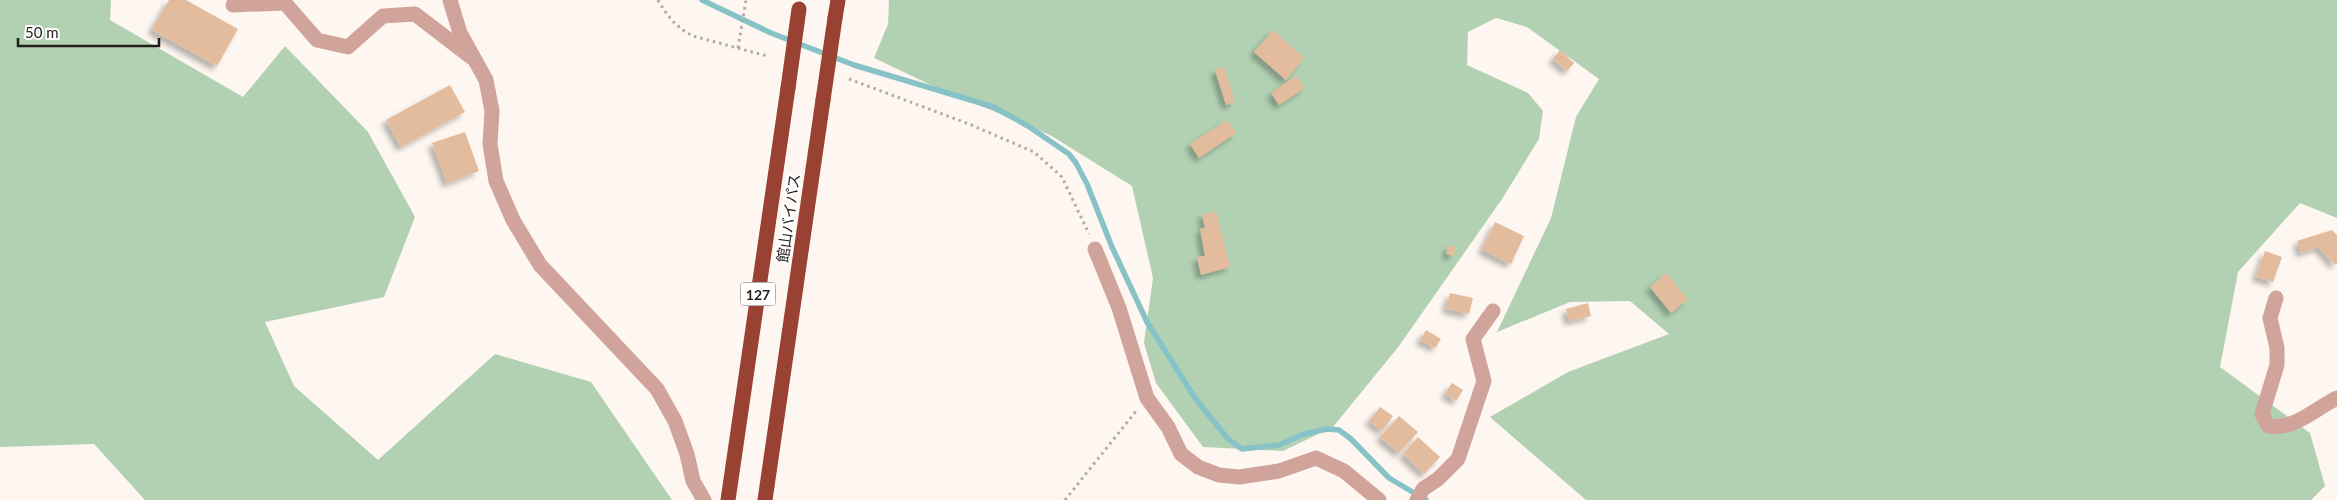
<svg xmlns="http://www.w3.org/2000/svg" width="2337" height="500" viewBox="0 0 2337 500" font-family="Lato,'Noto Sans JP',sans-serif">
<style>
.green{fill:#b2d1b3}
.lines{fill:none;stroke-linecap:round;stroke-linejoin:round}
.stream{stroke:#87c2c7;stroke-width:5.5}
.building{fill:#e3bb9d;filter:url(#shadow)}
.path{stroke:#b1aba6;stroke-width:3;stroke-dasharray:2.5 4;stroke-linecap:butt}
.minor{stroke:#d1a49b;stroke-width:15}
.highway{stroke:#994132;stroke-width:15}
.highway-bridge{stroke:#994132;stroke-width:15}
.labels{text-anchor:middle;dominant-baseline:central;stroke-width:4.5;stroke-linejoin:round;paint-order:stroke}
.shield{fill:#fff;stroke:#64625f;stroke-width:1}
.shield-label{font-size:14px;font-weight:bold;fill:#211e1b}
.street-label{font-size:15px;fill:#211e1b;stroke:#fff}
</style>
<defs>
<filter id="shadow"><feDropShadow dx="-4.5" dy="4.5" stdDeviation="2.5" flood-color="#0004"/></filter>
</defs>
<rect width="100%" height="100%" fill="#fef6f0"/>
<g class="green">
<polygon points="0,0 111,0 110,20 243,97 285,46 368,132 415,217 384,297 265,322 294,386 378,460 495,354 591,382 672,500 145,500 94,444 0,447"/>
<polygon points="889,0 2337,0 2337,218 2300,203 2238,272 2220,367 2310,433 2325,486 2311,500 1586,500 1490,417 1568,372 1669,334 1630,301 1570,302 1497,332 1551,218 1576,117 1599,79 1527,27 1496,18 1468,32 1467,65 1528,93 1543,111 1539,139 1502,199 1399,346 1333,427 1283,451 1203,447 1156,383 1144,343 1153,278 1132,186 1050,135 931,85 874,58 888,24"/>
</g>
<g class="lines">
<polyline class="stream" points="702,0 771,33 854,65 994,107 1028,126 1069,154 1076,163 1087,184 1112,247 1147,322 1195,398 1228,439 1242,449 1279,445 1304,434 1327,429 1339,430 1351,439 1389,478 1426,500"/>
</g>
<g class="building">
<polygon points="169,0 186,0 238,29 217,66 152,30"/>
<polygon points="1273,30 1304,58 1286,80 1254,52"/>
<polygon points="1560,50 1574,63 1567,71 1553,59"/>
<polygon points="1224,67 1235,102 1226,105 1215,70"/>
<polygon points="1296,76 1305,88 1279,105 1271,93"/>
<polygon points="450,85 465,112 401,147 386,120"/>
<polygon points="1227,120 1236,133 1199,158 1190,144"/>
<polygon points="465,132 479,171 447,183 432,143"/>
<polygon points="1216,212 1230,267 1201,275 1197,257 1205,256 1200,229 1205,228 1202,214"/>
<polygon points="1495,222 1524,236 1511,264 1482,250"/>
<polygon points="2332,230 2337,235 2337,263 2335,265 2318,247 2301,253 2297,241"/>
<polygon points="1449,245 1456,247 1453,256 1446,254"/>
<polygon points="2265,251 2282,257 2273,282 2256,277"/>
<polygon points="1666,273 1688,299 1671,313 1650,287"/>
<polygon points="1450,293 1473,298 1469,314 1446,309"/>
<polygon points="1588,303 1591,316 1569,321 1566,309"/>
<polygon points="1426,330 1441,339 1435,348 1420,340"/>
<polygon points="1452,383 1463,390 1456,401 1445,394"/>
<polygon points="1380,407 1393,416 1382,431 1369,421"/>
<polygon points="1399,416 1418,432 1399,453 1380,437"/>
<polygon points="1418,437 1440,457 1424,474 1403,454"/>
</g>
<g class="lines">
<g class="path">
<path d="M 658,0 C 667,16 677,28 693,36 L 767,56"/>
<polyline points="738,48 746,0"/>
<polyline points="849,79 969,124 1034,152 1062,177 1089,234"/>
<polyline points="1065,500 1137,410"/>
</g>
<g class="minor">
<polyline points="450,0 460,33 486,80 492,111 490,144 496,181 513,220 540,265 657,389 675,421 687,454 693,481 704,500"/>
<polyline points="233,5 285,3 317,40 348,47 383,16 415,14 471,57"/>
<polyline points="1095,249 1119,308 1147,398 1168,427 1181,454 1198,467 1219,475 1239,477 1279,471 1316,458 1344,471 1379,500"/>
<path d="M 2276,298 L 2270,318 L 2277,348 L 2277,365 L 2262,414 L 2268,426 C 2293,431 2316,408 2337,398"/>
<polyline points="1417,500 1423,489 1438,479 1458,459 1484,381 1473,339 1493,311"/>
</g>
<g class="highway">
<polyline points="835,18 838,0"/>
<polyline points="728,500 788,88"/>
<polyline points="765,500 823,100"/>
</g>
<g class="highway-bridge">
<polyline points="788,88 799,9"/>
<polyline points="823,100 835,18"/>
</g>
</g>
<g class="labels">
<rect class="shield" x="740.5" y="282.5" width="35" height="23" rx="4"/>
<g class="shield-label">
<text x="758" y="294">127</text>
</g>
<g class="street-label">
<text transform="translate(788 218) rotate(-82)">館山バイパス</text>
</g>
</g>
<path d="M18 38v8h141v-8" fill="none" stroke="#211e1b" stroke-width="2.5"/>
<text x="25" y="38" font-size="15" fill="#211e1b" stroke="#ffffff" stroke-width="4" paint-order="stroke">50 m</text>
</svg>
